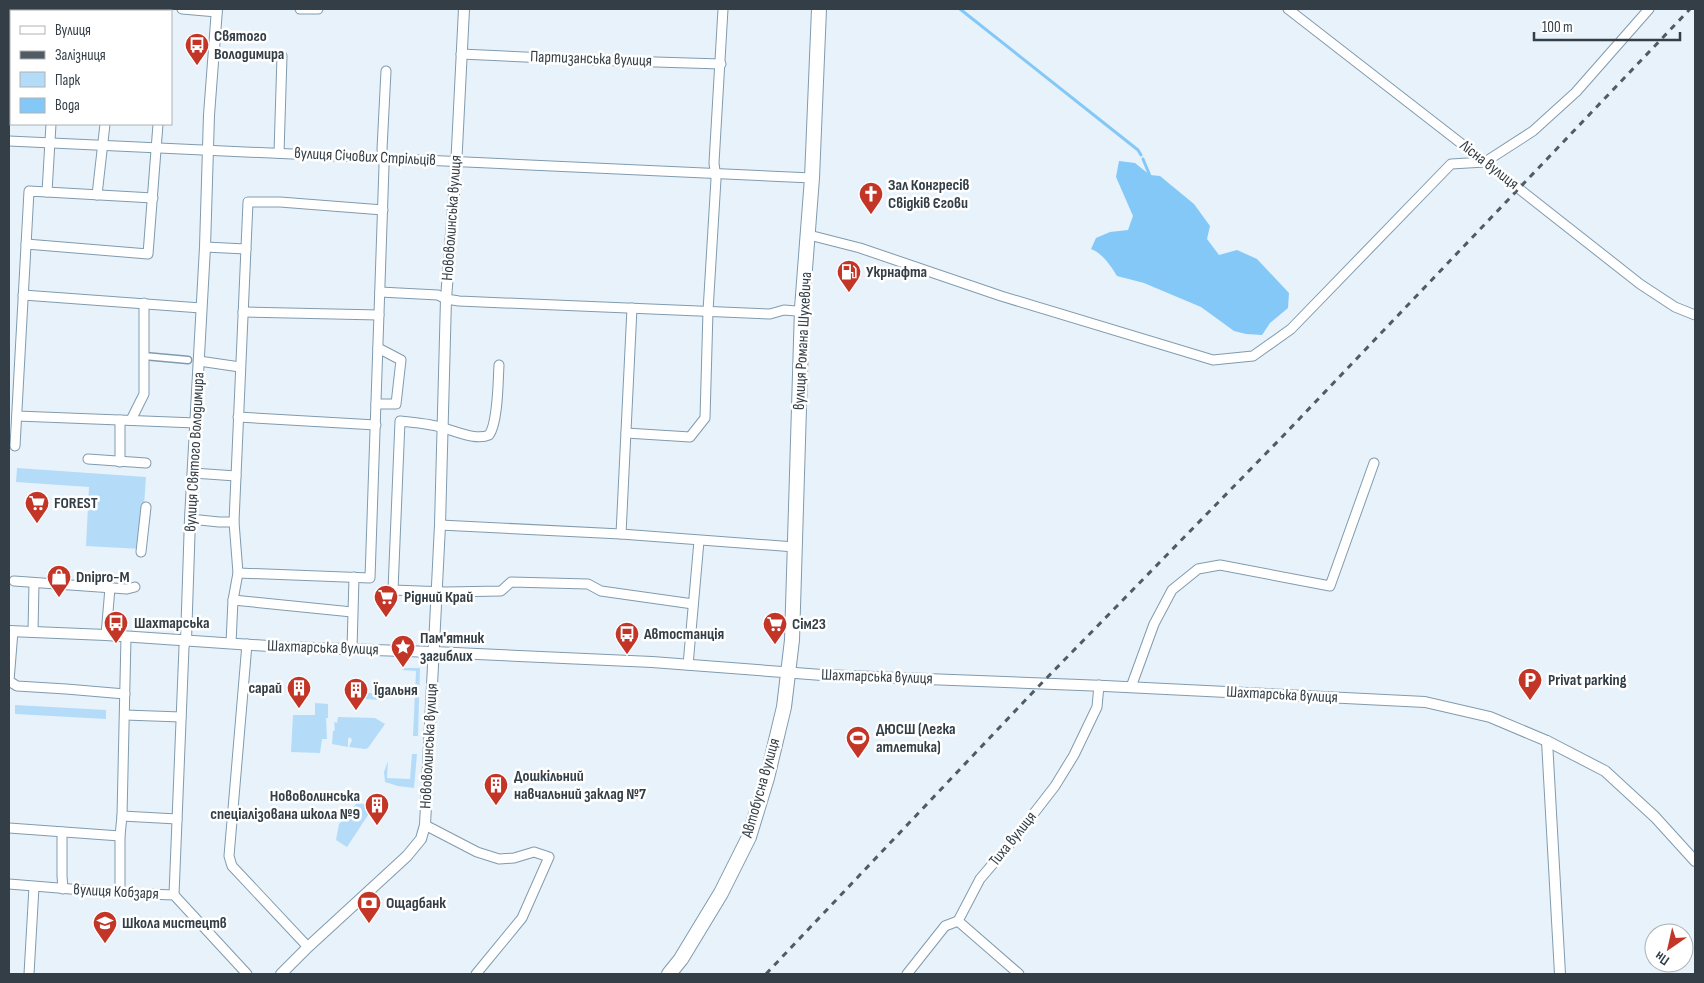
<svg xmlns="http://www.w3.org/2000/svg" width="1704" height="983" viewBox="0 0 1704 983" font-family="'Sofia Sans Condensed',sans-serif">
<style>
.green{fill:#b4dcf9}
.water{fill:#84c8f7}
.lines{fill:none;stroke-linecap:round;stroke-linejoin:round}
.stream{stroke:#84c8f7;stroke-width:3}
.pedestrian-casing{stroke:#819bae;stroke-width:9}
.minor-casing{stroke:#819bae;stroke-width:11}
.tertiary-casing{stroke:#819bae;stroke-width:12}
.primary-casing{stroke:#819bae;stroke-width:16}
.pedestrian{stroke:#fff;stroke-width:6}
.minor{stroke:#fff;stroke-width:9}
.tertiary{stroke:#fff;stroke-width:10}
.primary{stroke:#fff;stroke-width:14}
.rail{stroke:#505b63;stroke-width:3;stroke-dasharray:6 6;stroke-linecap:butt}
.labels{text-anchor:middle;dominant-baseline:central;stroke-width:5;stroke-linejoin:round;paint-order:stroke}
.poi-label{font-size:16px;font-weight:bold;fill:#333e46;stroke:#fff;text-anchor:start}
.street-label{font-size:16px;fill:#333e46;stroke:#fff}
</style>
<rect width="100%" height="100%" fill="#e7f2fb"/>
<g class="green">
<polygon points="17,468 146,477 141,549 86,546 89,487 16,482"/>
<polygon points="405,668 420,668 418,736 413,736 416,671 402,670"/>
<polygon points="345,691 381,694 380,700 350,698"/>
<polygon points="315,703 328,704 328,718 326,718 327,739 322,739 320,753 291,752 293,715 315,715"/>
<polygon points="15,705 106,710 106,719 15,714"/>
<polygon points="338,717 375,718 385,724 368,748 365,749 349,747 352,740 350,737 348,739 348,747 332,744 333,731 335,730 334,722 337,723"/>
<polygon points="412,754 417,754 414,788 398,786 385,782 384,772 388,761 387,778 410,779"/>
<polygon points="357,803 374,806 347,847 336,840 339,824"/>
</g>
<path class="water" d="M 1119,161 L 1135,163 L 1150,175 L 1160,176 L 1194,204 L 1210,226 L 1207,239 L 1219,255 L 1237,250 L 1257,259 L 1289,293 L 1288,308 L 1270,323 L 1262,335 L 1246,334 L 1234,331 L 1201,307 L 1144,283 L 1117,276 C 1111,266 1102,253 1091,249 L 1096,238 L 1110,232 L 1128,230 L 1133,216 L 1116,177 Z"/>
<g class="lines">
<g class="stream">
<polyline points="960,9 1138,150 1141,155"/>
<polyline points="1143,159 1150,176"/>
</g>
<defs>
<polyline id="pedestrian" points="144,356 188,360"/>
<g id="minor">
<polyline points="182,9 217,12"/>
<polyline points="300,9 318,9"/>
<polyline points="1288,9 1485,162 1640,284 1675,307 1695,315"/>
<polyline points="50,11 50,9"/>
<polyline points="160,11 162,9"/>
<polyline points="461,54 591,60 721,64"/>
<polyline points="9,141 812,178"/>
<polyline points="279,153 282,56"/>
<polyline points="47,192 51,124"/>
<polyline points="97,195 105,124"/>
<polyline points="809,235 860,248 1001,296 1213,360 1253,356 1291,329 1451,164 1485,162 1533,131 1576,92 1649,9"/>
<polyline points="26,244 148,254 158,124"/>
<polyline points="205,247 246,249"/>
<polyline points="380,292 438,295 446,299 459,301 770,314 784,310 796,311 802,308"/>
<polyline points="23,295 201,308"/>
<polyline points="243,312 379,315"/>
<polyline points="199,361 240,367"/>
<path d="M 499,365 C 498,382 498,423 489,435 C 474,442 448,427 431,425 C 421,423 410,422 400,421 L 393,590 L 446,592 L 501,591 L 511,582 L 588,584 L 601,591 L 693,604"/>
<polyline points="376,404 396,404 401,360 378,348"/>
<polyline points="17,416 196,423"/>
<polyline points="238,417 376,425"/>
<polyline points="120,420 120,462"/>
<polyline points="131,420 144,394 144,303"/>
<polyline points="626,433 690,437 705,418 708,311 716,179 714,163 723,9"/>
<polyline points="15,446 29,191 153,198"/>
<polyline points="88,459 146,463"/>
<polyline points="193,473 236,476"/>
<polyline points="190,519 219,522 234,522"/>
<polyline points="440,525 621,534 795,547"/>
<polyline points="621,534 632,308"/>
<polyline points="141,552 146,507"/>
<polyline points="238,573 370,578 384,166 382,149 386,71"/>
<polyline points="14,581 127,589 135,587"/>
<polyline points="233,600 352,612"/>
<polyline points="13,631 9,681 17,686 66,689 125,694"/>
<polyline points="33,632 34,583"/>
<polyline points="106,635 110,588"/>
<polyline points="231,643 233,600 238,573 234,522 248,202 280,202 383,210"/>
<polyline points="247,644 229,856 232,866 308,947"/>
<polyline points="352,649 354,577"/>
<polyline points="688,665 699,541"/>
<polyline points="1131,687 1154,624 1172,590 1198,569 1220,565 1330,586 1374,463"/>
<polyline points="125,715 181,717"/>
<polyline points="122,816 177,819"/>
<polyline points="425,825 477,852 499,859 514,858 534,852 549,857 522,918 476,974"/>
<polyline points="9,828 120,836"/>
<polyline points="62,832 62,876 63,889"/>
<polyline points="9,884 120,893 174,895 247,974"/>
<polyline points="120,893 120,836 122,816 126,637"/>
<polyline points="174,895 184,647 186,640"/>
<polyline points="29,974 34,887"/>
<polyline points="907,974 945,926 958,921"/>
<polyline points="1019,974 958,921 980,879 1014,839 1055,786 1074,755 1097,707 1099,685"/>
</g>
<g id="tertiary">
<polyline points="9,631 106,635 283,647 434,652 652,662 822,675 1105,686 1425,702 1490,717 1547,741 1605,771 1655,817 1695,861"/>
<polyline points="186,640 190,519 205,247 209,115 217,9"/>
<polyline points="1547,741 1560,974"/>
<polyline points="281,974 308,947 407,856 421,839 425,825 440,525 446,299 456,168 464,9"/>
</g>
<polyline id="primary" points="669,974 681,959 721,893 749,837 767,778 784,707 792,640 802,308 812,178 819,9"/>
</defs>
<use href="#pedestrian" class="pedestrian-casing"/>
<use href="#minor" class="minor-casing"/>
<use href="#tertiary" class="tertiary-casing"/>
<use href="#primary" class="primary-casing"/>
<use href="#pedestrian" class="pedestrian"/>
<use href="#minor" class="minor"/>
<use href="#tertiary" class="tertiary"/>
<use href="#primary" class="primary"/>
<polyline class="rail" points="766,974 1035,690 1282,437 1690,9"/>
</g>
<defs>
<symbol id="bus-pin" viewBox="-11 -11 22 30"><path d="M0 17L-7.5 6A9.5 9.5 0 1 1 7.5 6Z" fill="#c23527" stroke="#fff"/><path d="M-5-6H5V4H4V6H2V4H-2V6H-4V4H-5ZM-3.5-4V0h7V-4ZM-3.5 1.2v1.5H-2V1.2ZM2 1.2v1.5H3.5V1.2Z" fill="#fff"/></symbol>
<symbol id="church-pin" viewBox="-11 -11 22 30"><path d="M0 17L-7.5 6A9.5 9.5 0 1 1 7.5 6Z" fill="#c23527" stroke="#fff"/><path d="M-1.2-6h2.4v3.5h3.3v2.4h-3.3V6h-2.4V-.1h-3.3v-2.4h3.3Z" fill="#fff"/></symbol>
<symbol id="fuel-pin" viewBox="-11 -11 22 30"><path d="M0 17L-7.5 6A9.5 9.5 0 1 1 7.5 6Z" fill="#c23527" stroke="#fff"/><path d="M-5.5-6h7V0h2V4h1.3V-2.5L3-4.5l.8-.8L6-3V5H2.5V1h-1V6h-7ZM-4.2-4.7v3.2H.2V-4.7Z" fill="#fff"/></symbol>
<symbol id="supermarket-pin" viewBox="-11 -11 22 30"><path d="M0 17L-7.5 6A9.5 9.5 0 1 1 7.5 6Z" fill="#c23527" stroke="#fff"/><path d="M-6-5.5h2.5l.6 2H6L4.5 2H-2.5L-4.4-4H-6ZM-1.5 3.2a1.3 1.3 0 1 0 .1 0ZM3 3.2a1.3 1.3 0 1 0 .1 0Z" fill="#fff"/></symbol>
<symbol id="shop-pin" viewBox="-11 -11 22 30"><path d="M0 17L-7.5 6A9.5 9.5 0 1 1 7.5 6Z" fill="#c23527" stroke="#fff"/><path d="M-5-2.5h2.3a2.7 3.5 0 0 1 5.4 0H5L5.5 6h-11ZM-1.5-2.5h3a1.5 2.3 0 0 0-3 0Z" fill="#fff"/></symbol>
<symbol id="sight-pin" viewBox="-11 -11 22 30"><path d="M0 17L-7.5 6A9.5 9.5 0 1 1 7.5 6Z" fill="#c23527" stroke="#fff"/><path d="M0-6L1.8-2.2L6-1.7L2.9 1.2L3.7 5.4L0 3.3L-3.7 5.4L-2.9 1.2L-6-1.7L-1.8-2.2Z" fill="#fff"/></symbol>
<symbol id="parking-pin" viewBox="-11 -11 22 30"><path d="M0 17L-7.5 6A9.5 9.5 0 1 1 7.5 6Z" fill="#c23527" stroke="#fff"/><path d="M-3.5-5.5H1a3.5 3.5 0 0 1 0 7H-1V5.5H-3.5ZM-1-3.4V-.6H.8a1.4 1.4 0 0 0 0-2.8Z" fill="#fff"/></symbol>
<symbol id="building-pin" viewBox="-11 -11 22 30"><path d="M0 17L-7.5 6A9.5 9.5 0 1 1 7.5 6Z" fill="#c23527" stroke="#fff"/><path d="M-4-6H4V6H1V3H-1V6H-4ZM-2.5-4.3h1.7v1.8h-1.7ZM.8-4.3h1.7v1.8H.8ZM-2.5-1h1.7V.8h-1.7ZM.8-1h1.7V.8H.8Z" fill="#fff"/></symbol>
<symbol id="stadium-pin" viewBox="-11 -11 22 30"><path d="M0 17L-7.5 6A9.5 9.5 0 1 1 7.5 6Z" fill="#c23527" stroke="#fff"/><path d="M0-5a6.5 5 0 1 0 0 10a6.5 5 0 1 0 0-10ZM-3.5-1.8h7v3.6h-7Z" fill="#fff"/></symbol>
<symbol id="bank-pin" viewBox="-11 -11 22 30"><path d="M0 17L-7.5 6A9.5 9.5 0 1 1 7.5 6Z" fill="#c23527" stroke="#fff"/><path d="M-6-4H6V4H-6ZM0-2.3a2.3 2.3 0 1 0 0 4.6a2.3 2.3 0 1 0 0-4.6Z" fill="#fff"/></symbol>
<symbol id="school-pin" viewBox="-11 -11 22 30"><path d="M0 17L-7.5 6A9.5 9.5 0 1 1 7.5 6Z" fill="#c23527" stroke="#fff"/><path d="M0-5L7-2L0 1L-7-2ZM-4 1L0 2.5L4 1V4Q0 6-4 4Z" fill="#fff"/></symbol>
</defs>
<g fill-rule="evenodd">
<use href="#bus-pin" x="183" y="31" width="28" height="38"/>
<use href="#church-pin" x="857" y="180" width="28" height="38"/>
<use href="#fuel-pin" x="835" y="258" width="28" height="38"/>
<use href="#supermarket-pin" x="23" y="489" width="28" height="38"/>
<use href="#shop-pin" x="45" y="563" width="28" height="38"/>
<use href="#supermarket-pin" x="372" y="583" width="28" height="38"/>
<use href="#bus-pin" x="102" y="609" width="28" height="38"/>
<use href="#supermarket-pin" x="761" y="610" width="28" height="38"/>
<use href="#bus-pin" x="613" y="620" width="28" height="38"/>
<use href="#sight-pin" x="389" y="633" width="28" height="38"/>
<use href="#parking-pin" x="1516" y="666" width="28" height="38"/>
<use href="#building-pin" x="285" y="674" width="28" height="38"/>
<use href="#building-pin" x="342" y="676" width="28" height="38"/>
<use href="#stadium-pin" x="844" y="724" width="28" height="38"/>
<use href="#building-pin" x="482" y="771" width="28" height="38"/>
<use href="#building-pin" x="363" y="791" width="28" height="38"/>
<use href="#bank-pin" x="355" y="889" width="28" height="38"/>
<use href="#school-pin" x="91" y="909" width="28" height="38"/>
</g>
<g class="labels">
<g class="poi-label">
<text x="214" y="36">Святого<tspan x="214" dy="18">Володимира</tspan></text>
<text x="888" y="185">Зал Конгресів<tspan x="888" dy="18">Свідків Єгови</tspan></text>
<text x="866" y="272">Укрнафта</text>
<text x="54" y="503">FOREST</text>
<text x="76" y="577">Dnipro-M</text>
<text x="404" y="597">Рідний Край</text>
<text x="134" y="623">Шахтарська</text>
<text x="792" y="624">Сім23</text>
<text x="644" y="634">Автостанція</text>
<text x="420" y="638">Пам'ятник<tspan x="420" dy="18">загиблих</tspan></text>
<text x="1548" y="680">Privat parking</text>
<text x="282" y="688" text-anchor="end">сарай</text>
<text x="374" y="690">Їдальня</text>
<text x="876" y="729">ДЮСШ (Легка<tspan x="876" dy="18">атлетика)</tspan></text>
<text x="514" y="776">Дошкільний<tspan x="514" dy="18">навчальний заклад №7</tspan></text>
<text x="360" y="796" text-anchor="end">Нововолинська<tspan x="360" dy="18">спеціалізована школа №9</tspan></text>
<text x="386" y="903">Ощадбанк</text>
<text x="122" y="923">Школа мистецтв</text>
</g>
<g class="street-label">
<text transform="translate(591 59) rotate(2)">Партизанська вулиця</text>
<text transform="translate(365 157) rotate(3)">вулиця Січових Стрільців</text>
<text transform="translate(1489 165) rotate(38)">Лісна вулиця</text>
<text transform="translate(452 218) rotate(-86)">Нововолинська вулиця</text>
<text transform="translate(803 341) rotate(-87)">вулиця Романа Шухевича</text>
<text transform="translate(195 452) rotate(-87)">вулиця Святого Володимира</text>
<text transform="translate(323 648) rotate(2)">Шахтарська вулиця</text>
<text transform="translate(877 677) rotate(2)">Шахтарська вулиця</text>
<text transform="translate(1282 695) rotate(3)">Шахтарська вулиця</text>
<text transform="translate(429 746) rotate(-87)">Нововолинська вулиця</text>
<text transform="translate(761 788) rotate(-74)">Автобусна вулиця</text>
<text transform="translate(1013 839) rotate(-51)">Тиха вулиця</text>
<text transform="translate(116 892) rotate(3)">вулиця Кобзаря</text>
</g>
</g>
<rect width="1704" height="983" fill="none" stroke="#333e46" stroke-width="20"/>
<rect x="10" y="10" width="162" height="115" fill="#ffffff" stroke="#adb2b5"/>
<rect x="20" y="26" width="25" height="8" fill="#ffffff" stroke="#adb2b5"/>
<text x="55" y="35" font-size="15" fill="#333e46">Вулиця</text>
<rect x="20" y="51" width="25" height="8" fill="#505b63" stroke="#adb2b5"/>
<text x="55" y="60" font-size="15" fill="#333e46">Залізниця</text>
<rect x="20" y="72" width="25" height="15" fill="#b4dcf9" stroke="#adb2b5"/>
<text x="55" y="85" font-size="15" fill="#333e46">Парк</text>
<rect x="20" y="98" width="25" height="15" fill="#84c8f7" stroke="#adb2b5"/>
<text x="55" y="110" font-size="15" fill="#333e46">Вода</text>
<g transform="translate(1669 948) rotate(214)"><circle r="24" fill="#ffffff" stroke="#adb2b5"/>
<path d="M0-4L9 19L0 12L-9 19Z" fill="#c23527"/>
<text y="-8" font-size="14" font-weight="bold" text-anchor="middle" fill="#333e46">Пн</text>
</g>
<path d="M1534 32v8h146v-8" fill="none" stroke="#333e46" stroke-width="2.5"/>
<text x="1542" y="32" font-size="15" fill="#333e46" stroke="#ffffff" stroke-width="4" paint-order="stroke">100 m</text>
</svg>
